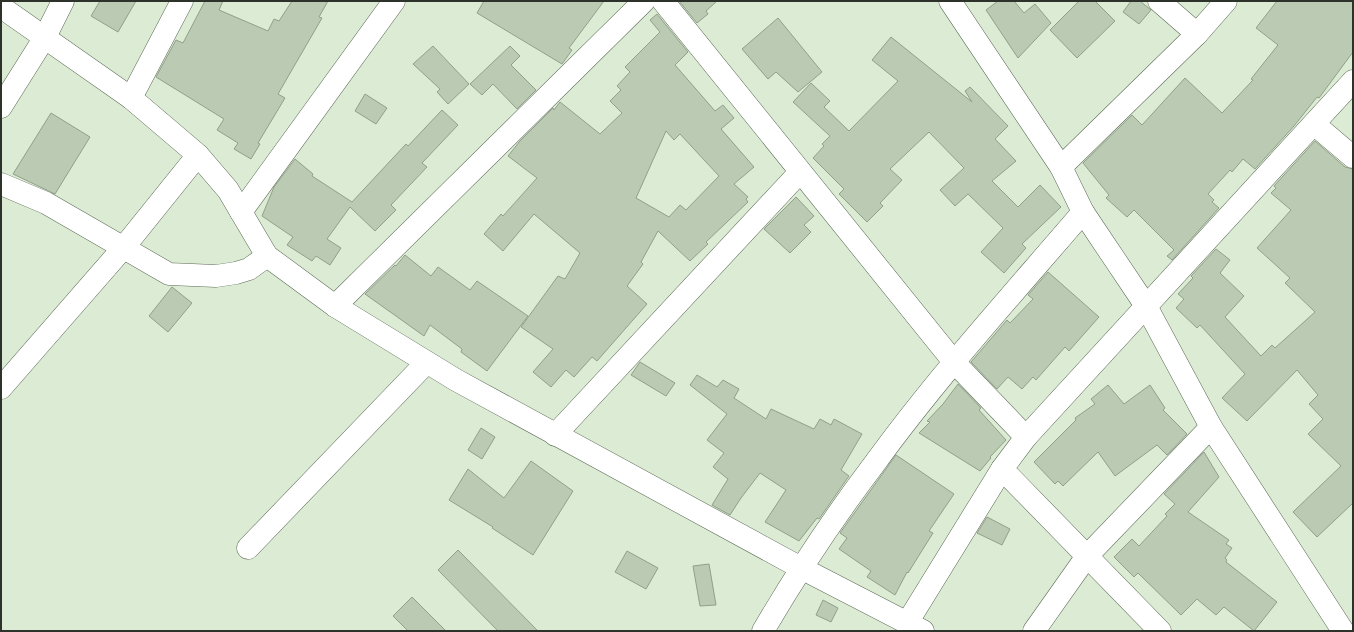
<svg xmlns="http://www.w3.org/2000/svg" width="1354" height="632" viewBox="0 0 1354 632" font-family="'Sofia Sans Condensed',sans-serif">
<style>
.building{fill:#bacab3;stroke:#90a089;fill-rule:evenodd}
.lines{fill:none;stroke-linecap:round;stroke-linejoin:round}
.street-casing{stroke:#5c6a56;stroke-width:23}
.secondary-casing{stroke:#5c6a56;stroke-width:23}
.street{stroke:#fff;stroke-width:22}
.secondary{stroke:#fff;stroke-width:22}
</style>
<rect width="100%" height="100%" fill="#dcecd4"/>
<g class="building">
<polygon points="100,1 136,1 118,32 91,16"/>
<polygon points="205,1 223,1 219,10 268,31 274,19 279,21 292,1 328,1 319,17 322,18 278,94 285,98 258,143 260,144 251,159 234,149 238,143 217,130 224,119 156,77 176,40 183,43"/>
<polygon points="484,1 604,1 569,48 572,50 562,64 477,13"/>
<polygon points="679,1 717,1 706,11 708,14 697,23"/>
<polygon points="998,1 1014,1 1024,13 1035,4 1051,23 1018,58 986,10"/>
<polygon points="1079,1 1095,1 1115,21 1077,58 1050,30"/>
<polygon points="1131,1 1140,1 1151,10 1139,24 1123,12"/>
<polygon points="1277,1 1353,1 1353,52 1319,98 1317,97 1294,126 1255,169 1243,159 1232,172 1230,170 1208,194 1214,200 1212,202 1219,208 1172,260 1167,256 1174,250 1134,210 1127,217 1106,198 1109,195 1083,163 1132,115 1142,125 1185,78 1222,113 1253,80 1251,79 1278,45 1256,28"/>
<path d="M 657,14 L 688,52 L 675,65 L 715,111 L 723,105 L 734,118 L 721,129 L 754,167 L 734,184 L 748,197 L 746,199 L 748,202 L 706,242 L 708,244 L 690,261 L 658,231 L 641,262 L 643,264 L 627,286 L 647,304 L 597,361 L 592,357 L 574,377 L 566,370 L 551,387 L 533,372 L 553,349 L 521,327 L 558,276 L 565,279 L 580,253 L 534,214 L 503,251 L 484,234 L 501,214 L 503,216 L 537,178 L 508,156 L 520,141 L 553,108 L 554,110 L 560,102 L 600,134 L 622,113 L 610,101 L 621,90 L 617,86 L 630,72 L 625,67 L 660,32 L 650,20 ZM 666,131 L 674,140 L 680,134 L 719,176 L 686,210 L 680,205 L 669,217 L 636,198 Z"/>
<polygon points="778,18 822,72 798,92 776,72 768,79 742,49"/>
<polygon points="891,37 972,102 965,91 970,87 1008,126 995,139 1016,161 992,181 1018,207 1040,185 1061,207 1022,244 1026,248 1004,273 981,252 1003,228 968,194 955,206 940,190 964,168 929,132 890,169 902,180 880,203 883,206 867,222 839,194 844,189 813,158 824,146 822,144 830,136 793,102 811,83 830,101 824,107 849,131 898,81 872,60"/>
<polygon points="433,46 469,84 448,104 437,92 440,89 413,64"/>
<polygon points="510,46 520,56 511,65 536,90 517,109 493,84 482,95 470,84"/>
<polygon points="365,94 387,108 376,124 355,111"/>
<polygon points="442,110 458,125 422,163 427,167 391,205 396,210 375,231 350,207 327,239 341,248 330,265 316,256 312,261 287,245 293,237 262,216 274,187 295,159 313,174 312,176 352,202 406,144 408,146"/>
<polygon points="51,113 90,137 55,194 13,174"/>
<polygon points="1315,141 1345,167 1353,169 1353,503 1317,537 1293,512 1341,466 1308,434 1323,419 1309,404 1318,395 1297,370 1247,421 1222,398 1245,374 1200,325 1197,328 1176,308 1184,299 1178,294 1193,278 1191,276 1216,249 1230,260 1220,273 1244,296 1225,317 1261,356 1272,345 1275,348 1315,312 1285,283 1290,278 1257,248 1291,210 1271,193 1276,188 1274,186"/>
<polygon points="796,197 814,216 804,225 811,232 790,253 764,229"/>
<polygon points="405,255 431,276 438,267 470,290 477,281 528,316 487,371 461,352 462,349 430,325 424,336 365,294 395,265 396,266"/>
<polygon points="1048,272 1099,317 1069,351 1065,347 1036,380 1033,377 1022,389 1008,377 997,389 971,362 1007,320 1010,323 1033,299 1028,295"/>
<polygon points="172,287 192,303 168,332 149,316"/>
<polygon points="640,362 675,383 666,396 631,375"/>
<polygon points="697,375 717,387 723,380 739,389 734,398 766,419 771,409 814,429 820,419 831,425 834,419 862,434 841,470 849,476 819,519 817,518 799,541 765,522 786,490 760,473 741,498 730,515 712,505 728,479 713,467 724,453 707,440 727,414 690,385"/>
<polygon points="958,384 981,408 979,410 1006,440 990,457 991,458 980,471 919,433 930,422 927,421 943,404"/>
<polygon points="1108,385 1124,404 1150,385 1165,408 1163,410 1187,434 1167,455 1157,445 1115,476 1098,452 1063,486 1058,481 1055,484 1034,462 1076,420 1075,418 1095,404 1091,399"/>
<polygon points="481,428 495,437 482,459 468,450"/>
<polygon points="1204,452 1219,477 1188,512 1229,540 1226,544 1232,548 1225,558 1227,560 1226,562 1277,602 1254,631 1224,607 1216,615 1197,599 1181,615 1138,573 1134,577 1114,557 1132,539 1139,546 1167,516 1165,514 1175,504 1164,494"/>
<polygon points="896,455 954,494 929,531 933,533 908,573 907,572 895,595 867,577 871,571 839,549 847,538 840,533"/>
<polygon points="531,461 573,491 533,555 492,528 493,527 449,500 468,469 504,498"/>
<polygon points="987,517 1010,529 1002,545 977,533"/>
<polygon points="458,550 538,631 498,631 438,570"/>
<polygon points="627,551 658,568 646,589 615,572"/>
<polygon points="709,564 716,605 700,606 693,566"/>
<polygon points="412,597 446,631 408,631 393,616"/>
<polygon points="823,600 838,608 831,622 816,615"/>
</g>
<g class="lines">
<defs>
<g id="street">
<polyline points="663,1 954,362 1026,437"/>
<polyline points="950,1 1061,167 1083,212 1146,306 1211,427 1343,631"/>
<polyline points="1159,1 1197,34"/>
<polyline points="131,98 182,1"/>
<polyline points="1,107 45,37 63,1"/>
<polyline points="1314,124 1353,157"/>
<polyline points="1061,167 1197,34 1226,1"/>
<polyline points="1,184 46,203 169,274 216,276 236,273 249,269 267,256"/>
<polyline points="241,212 394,1"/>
<polyline points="335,306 644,1"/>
<polyline points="1,388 124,247 198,155"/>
<polyline points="555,435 800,172"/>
<polyline points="1002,469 1160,631"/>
<polyline points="248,548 426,363"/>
<polyline points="907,623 1002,469 1026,437 1353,81"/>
<path d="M 763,631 C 797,573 834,517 875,463 C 939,375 1013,294 1083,212"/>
<polyline points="1034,631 1087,556 1211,427"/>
</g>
<polyline id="secondary" points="1,7 131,98 198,155 228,190 267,256 335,306 456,380 801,568 923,631"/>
</defs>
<use href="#street" class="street-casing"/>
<use href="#secondary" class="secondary-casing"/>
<use href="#street" class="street"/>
<use href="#secondary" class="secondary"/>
</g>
<rect width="1354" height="632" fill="none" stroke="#2d332a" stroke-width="4"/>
</svg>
